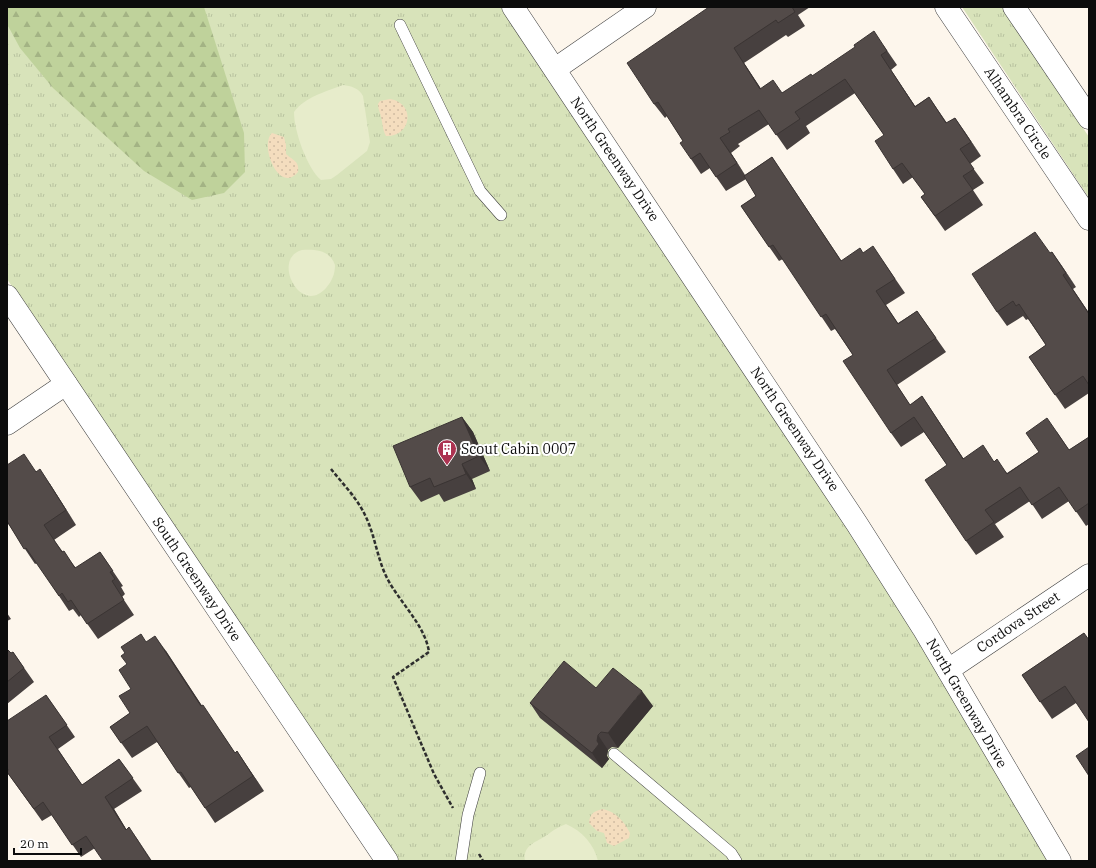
<svg xmlns="http://www.w3.org/2000/svg" width="1096" height="868" viewBox="0 0 1096 868" font-family="'IBM Plex Serif',serif">
<style>
.grass{fill:url(#grass-tufts)}
.forest{fill:url(#forest-firs)}
.sand{fill:url(#sand-dots)}
.pitch{fill:#e7eccb}
.lines{fill:none;stroke-linecap:round;stroke-linejoin:round}
.service-casing{stroke:#3f3f3f;stroke-width:12}
.minor-casing{stroke:#3f3f3f;stroke-width:23}
.tertiary-casing{stroke:#3f3f3f;stroke-width:23}
.path{stroke:#2e2e2e;stroke-width:2.5;stroke-dasharray:4 2;stroke-linecap:butt}
.service{stroke:#fff;stroke-width:11}
.minor{stroke:#fff;stroke-width:22}
.tertiary{stroke:#fff;stroke-width:22}
.wall{fill:#47403f}
.shaded-wall{fill:#3a3433}
.building{fill:#534b49;stroke:#3a3433}
.labels{text-anchor:middle;dominant-baseline:central;stroke-width:4;stroke-linejoin:round;paint-order:stroke}
.street-label{font-size:14px;fill:#0c0c0c;stroke:#fff}
.poi-label{font-size:14px;fill:#0c0c0c;stroke:#fff;text-anchor:start}
</style>
<defs>
<pattern id="grass-tufts" width="24" height="20" patternUnits="userSpaceOnUse"><rect width="24" height="20" fill="#d8e3ba"/><path d="M3 7l-1-3M5 7V3M7 7l1-3M15 17l-1-3M17 17v-4M19 17l1-3" fill="none" stroke="#b8c29f"/></pattern>
<pattern id="forest-firs" width="22" height="20" patternUnits="userSpaceOnUse"><rect width="22" height="20" fill="#bfd29b"/><path d="M5 1l3.5 6h-7zM16 11l3.5 6h-7z" fill="#a3b384"/></pattern>
<pattern id="sand-dots" width="8" height="8" patternUnits="userSpaceOnUse"><rect width="8" height="8" fill="#f4ddbe"/><path d="M2 2h.1M6 6h.1" fill="none" stroke="#d0bca2" stroke-width="1.8" stroke-linecap="round"/></pattern>
</defs>
<rect width="100%" height="100%" fill="#fdf6ec"/>
<g class="grass">
<polygon points="7,7 503,7 722,334 926,650 1050,861 398,861 7,279"/>
<polygon points="962,7 1002,7 1089,137 1089,198"/>
</g>
<polygon class="forest" points="7,7 204,7 244,133 245,172 224,193 192,200 144,171 53,88 20,48 7,24"/>
<g class="sand">
<path d="M 390,99 C 416,103 412,137 386,136 C 382,129 383,124 381,117 C 380,112 378,109 378,104 L 380,101 Z"/>
<path d="M 272,133 L 284,137 L 286,145 L 286,154 C 292,160 300,161 298,172 C 279,195 259,145 272,133 Z"/>
<path d="M 603,809 C 616,812 624,821 630,833 L 629,838 L 614,846 L 607,843 L 604,833 L 597,831 L 589,823 C 590,813 594,811 603,809 Z"/>
</g>
<g class="pitch">
<path d="M 343,85 C 351,86 359,88 363,96 L 370,142 L 367,151 L 337,175 L 331,179 L 321,180 C 307,168 294,131 294,112 C 305,97 325,92 343,85 Z"/>
<path d="M 302,250 C 315,249 330,250 335,265 C 335,274 332,281 326,288 C 300,317 271,258 302,250 Z"/>
<path d="M 566,824 C 582,831 594,844 598,861 L 525,861 C 522,845 537,842 547,835 C 554,830 558,827 566,824 Z"/>
</g>
<g class="lines">
<defs>
<g id="service">
<polyline points="400,25 480,191 501,215"/>
<polyline points="614,754 731,853 736,861"/>
<polyline points="461,861 468,815 480,773"/>
</g>
<g id="minor">
<polyline points="513,7 857,524 923,628 1060,861"/>
<polyline points="555,69 645,7"/>
<polyline points="7,296 387,861"/>
<polyline points="7,424 66,384"/>
<polyline points="948,670 1089,575"/>
</g>
<g id="tertiary">
<polyline points="946,7 1089,219"/>
<polyline points="1014,7 1089,118"/>
</g>
</defs>
<use href="#service" class="service-casing"/>
<use href="#minor" class="minor-casing"/>
<use href="#tertiary" class="tertiary-casing"/>
<g class="path">
<path d="M 331,469 C 342,483 357,498 365,515 C 375,535 377,558 387,578 C 400,603 425,625 429,652 L 393,677 L 434,774 L 453,808"/>
<polyline points="479,854 483,861"/>
</g>
<use href="#service" class="service"/>
<use href="#minor" class="minor"/>
<use href="#tertiary" class="tertiary"/>
</g>
<g class="wall">
<polygon points="709,7 810,7 798,15 805,26 788,37 786,35 744,63 761,89 782,93 812,76 884,46 897,65 891,70 915,106 929,97 947,123 955,118 981,156 970,164 984,183 973,190 983,205 945,231 921,197 925,194 913,177 903,184 893,169 884,135 855,93 806,126 810,133 787,150 769,124 738,144 740,146 731,153 745,175 772,157 841,261 863,253 883,261 905,293 886,305 898,323 917,311 946,352 897,385 910,405 922,396 963,458 994,461 1007,473 1039,452 1057,432 1069,450 1089,437 1089,524 1086,526 1069,501 1042,519 1030,501 995,524 1004,537 976,555 966,541 947,465 924,432 901,447 891,433 853,355 835,329 831,331 783,259 779,261 741,206 756,196 746,179 726,191 710,168 701,174 691,159 683,141 667,116 665,118 654,104"/>
<polygon points="1052,252 1076,287 1073,289 1089,313 1089,393 1065,409 1029,357 1046,345 1028,319 1026,320 1023,316 1007,326 997,312 1050,253"/>
<polygon points="462,417 473,432 490,471 472,479 476,489 444,502 439,494 421,502 410,487"/>
<polygon points="7,465 36,471 50,484 76,525 54,540 63,552 76,568 100,552 123,586 121,587 125,594 122,597 134,615 98,639 81,615 79,617 73,609 69,611 37,563 35,564 7,522"/>
<polygon points="7,613 11,619 7,621"/>
<polygon points="1084,633 1076,703 1052,719 1022,675"/>
<polygon points="146,642 166,651 202,706 213,720 235,753 237,751 264,791 215,823 191,787 189,788 157,742 132,758 110,727 130,713 131,689"/>
<polygon points="7,649 11,653 13,652 34,682 7,704"/>
<polygon points="596,688 653,706 618,748 612,747 608,750 607,756 609,759 602,768 540,718 530,703"/>
<polygon points="46,695 75,737 58,749 82,785 119,759 142,791 114,809 126,829 138,840 95,848 81,857 52,815 42,821 7,772 8,770"/>
</g>
<g class="shaded-wall">
<polygon points="734,48 744,63 771,104 760,89"/>
<polygon points="881,55 925,121 915,107"/>
<polygon points="955,118 965,132 981,156 971,142"/>
<polygon points="720,138 731,153 747,178 737,163"/>
<polygon points="772,157 782,172 851,275 841,261"/>
<polygon points="1052,252 1062,266 1076,287 1066,273"/>
<polygon points="1063,275 1089,313 1089,314"/>
<polygon points="922,396 932,411 973,473 963,459"/>
<polygon points="462,417 473,432 490,471 479,456"/>
<polygon points="462,464 472,479 476,489 466,474"/>
<polygon points="40,469 50,484 76,525 66,510"/>
<polygon points="155,636 166,651 212,721 201,706"/>
<polygon points="642,691 653,706 618,748 608,733"/>
<polygon points="598,735 608,750 607,756 609,759 602,768 592,753 597,741"/>
<polygon points="237,751 247,766 264,791 253,776"/>
<polygon points="105,797 114,809 134,842 126,830"/>
<polygon points="129,827 138,840 152,861 151,861"/>
</g>
<g class="building">
<polygon points="709,7 792,7 795,12 778,23 776,20 734,48 760,89 773,80 782,93 811,74 812,76 855,47 854,45 874,31 887,51 881,55 915,107 929,97 946,123 955,118 971,142 960,149 974,169 963,176 973,190 935,216 921,197 925,194 902,163 893,169 875,141 884,135 845,79 795,112 800,119 776,135 759,110 728,129 730,132 720,138 737,163 716,177 700,153 691,159 680,143 683,141 658,102 654,104 627,63"/>
<polygon points="772,157 841,261 860,248 863,253 873,246 895,279 876,291 898,324 917,311 936,338 887,370 910,405 922,396 963,459 983,445 994,462 997,459 1007,474 1039,452 1026,433 1047,418 1069,450 1089,437 1089,503 1076,512 1059,487 1032,505 1020,487 985,510 994,522 966,541 925,480 947,465 914,417 891,433 843,361 853,355 826,314 821,317 773,245 769,247 741,206 756,196 744,176"/>
<polygon points="1035,232 1050,253 1052,252 1066,273 1063,275 1089,314 1089,385 1083,376 1055,395 1029,357 1046,345 1019,304 1016,306 1013,301 997,312 972,274"/>
<polygon points="462,417 479,456 462,464 466,474 434,487 430,478 410,487 393,446"/>
<polygon points="24,454 36,472 40,469 66,510 44,525 62,552 64,551 75,568 100,552 113,571 110,572 115,579 112,581 124,600 87,624 71,600 68,602 62,593 59,596 26,548 24,549 7,521 7,465"/>
<polygon points="1084,633 1089,640 1089,722 1065,686 1040,702 1022,675"/>
<polygon points="141,634 146,642 155,636 201,706 203,705 235,753 237,751 253,776 205,808 181,772 178,773 147,726 121,743 110,727 130,713 119,696 131,689 119,670 127,664 121,656 125,653 121,647"/>
<polygon points="7,649 11,653 13,652 24,668 7,682"/>
<polygon points="564,661 596,688 613,668 642,691 608,733 601,732 598,735 597,741 599,744 592,753 530,703"/>
<polygon points="46,695 67,725 49,737 82,785 119,759 133,778 105,797 126,830 129,827 151,861 103,861 86,836 72,845 43,802 34,809 7,772 8,770 7,768 7,721"/>
<polygon points="1089,747 1089,776 1076,756"/>
</g>
<defs>
<symbol id="building-pin" viewBox="-11 -11 22 30"><path d="M0 17L-7.5 6A9.5 9.5 0 1 1 7.5 6Z" fill="#ac3351" stroke="#fff"/><path d="M-4-6H4V6H1V3H-1V6H-4ZM-2.5-4.3h1.7v1.8h-1.7ZM.8-4.3h1.7v1.8H.8ZM-2.5-1h1.7V.8h-1.7ZM.8-1h1.7V.8H.8Z" fill="#fff"/></symbol>
</defs>
<g fill-rule="evenodd">
<use href="#building-pin" x="436" y="438" width="22" height="30"/>
</g>
<g class="labels">
<g class="street-label">
<text transform="translate(1018 113) rotate(56)">Alhambra Circle</text>
<text transform="translate(615 159) rotate(56)">North Greenway Drive</text>
<text transform="translate(795 429) rotate(56)">North Greenway Drive</text>
<text transform="translate(197 579) rotate(56)">South Greenway Drive</text>
<text transform="translate(1018 622) rotate(-34)">Cordova Street</text>
<text transform="translate(967 703) rotate(60)">North Greenway Drive</text>
</g>
<g class="poi-label">
<text x="461" y="449">Scout Cabin 0007</text>
</g>
</g>
<rect width="1096" height="868" fill="none" stroke="#0c0c0c" stroke-width="16"/>
<path d="M14 848v6h67v-6" fill="none" stroke="#0c0c0c" stroke-width="2"/>
<text x="20" y="848" font-size="12" fill="#0c0c0c" stroke="#ffffff" stroke-width="3" paint-order="stroke">20 m</text>
</svg>
